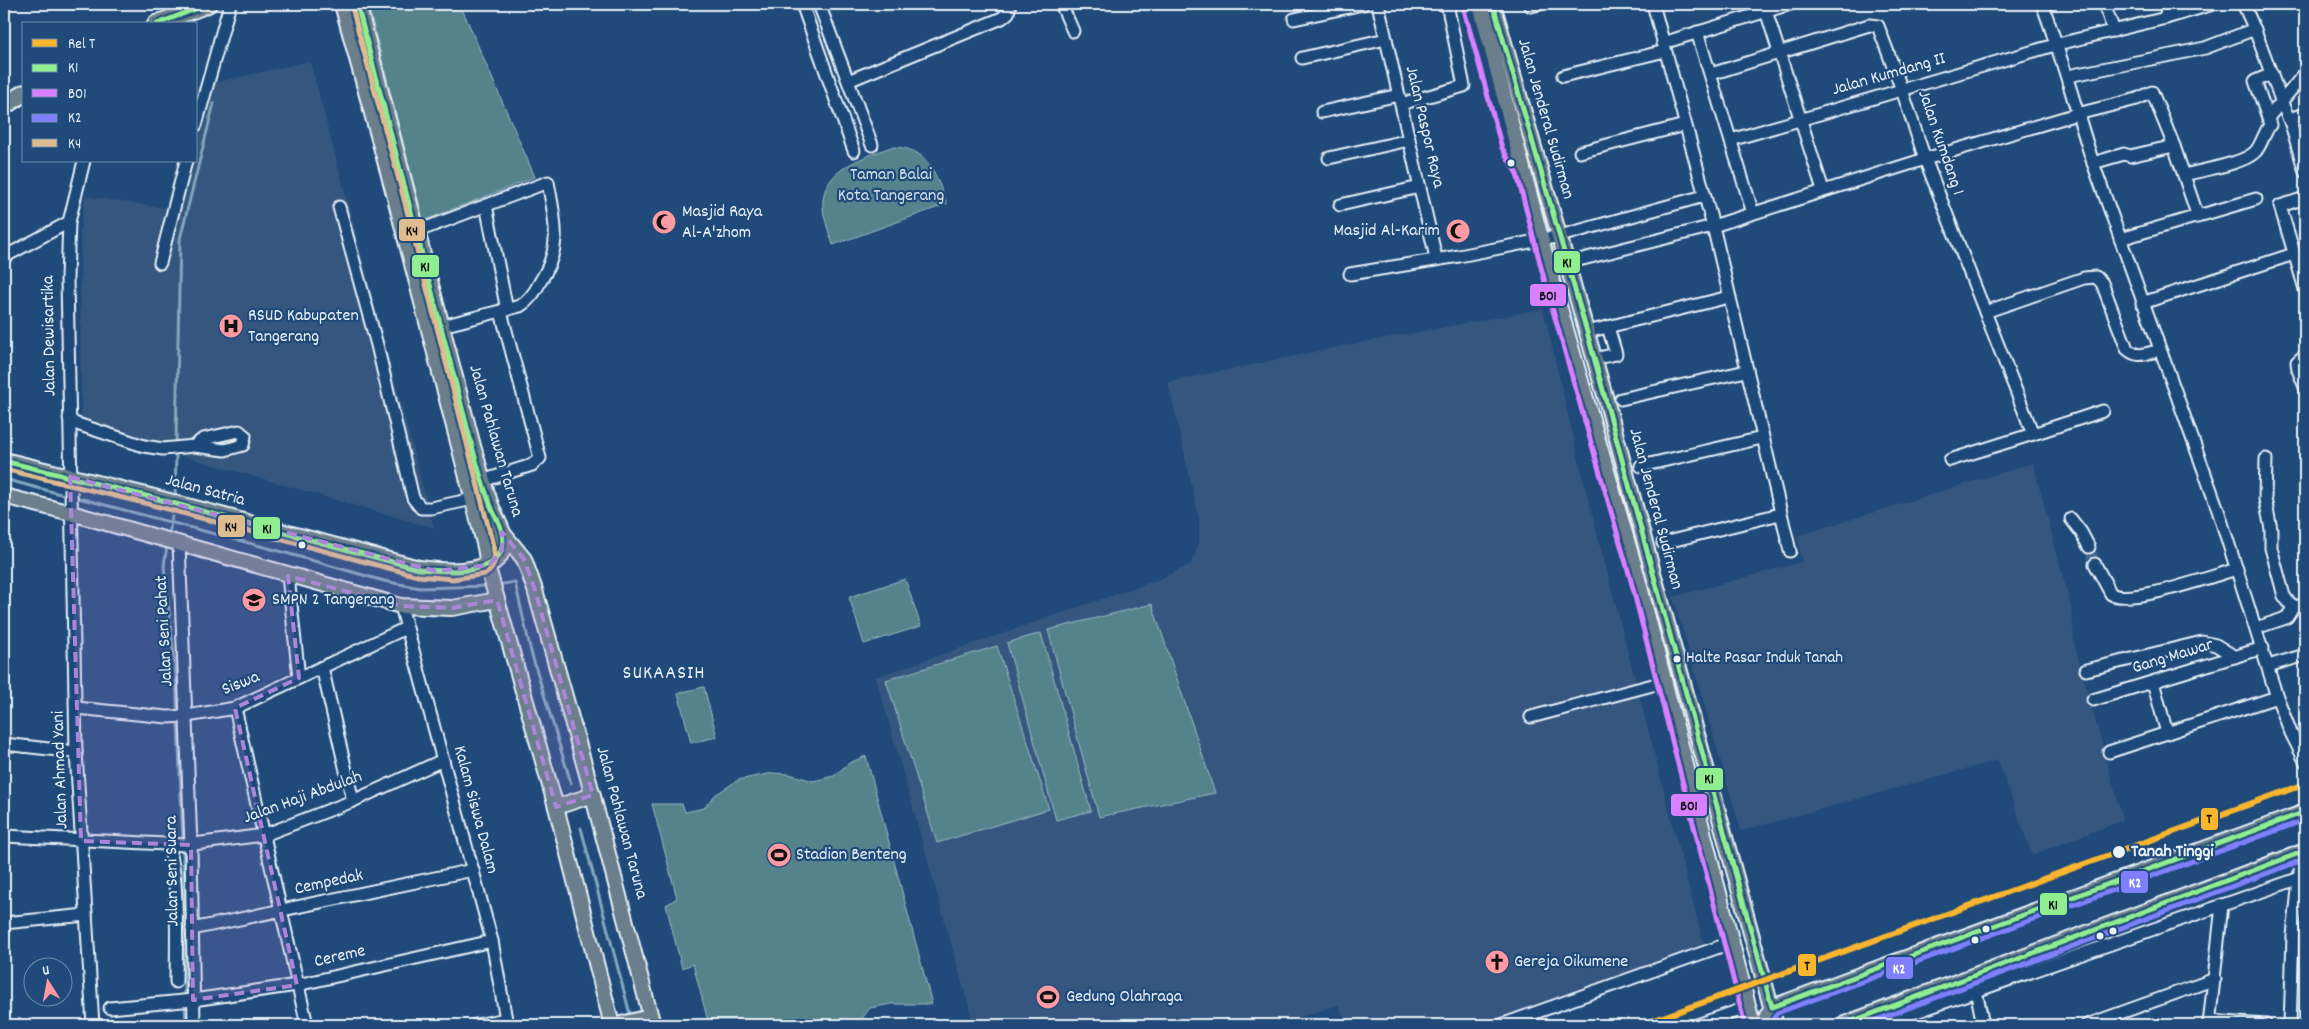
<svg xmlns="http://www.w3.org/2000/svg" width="2309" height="1029" viewBox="0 0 2309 1029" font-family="Dekko,sans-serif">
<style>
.built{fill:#36577f}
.green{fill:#55838c;stroke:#9ebac2}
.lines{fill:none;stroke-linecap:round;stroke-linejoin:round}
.stream{stroke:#82a7be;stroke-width:3}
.minor-tunnel{stroke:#3d638d;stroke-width:11;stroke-dasharray:11 5.5;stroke-linecap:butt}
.minor-casing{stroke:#e8f1f8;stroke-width:15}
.major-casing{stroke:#e8f1f8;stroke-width:18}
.highway-casing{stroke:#e8f1f8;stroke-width:20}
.minor{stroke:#1f4a7a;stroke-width:11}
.major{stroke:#6b7e8b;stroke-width:14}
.highway{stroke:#6b7e8b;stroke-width:16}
.bus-1-casing{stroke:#1f4a7a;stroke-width:9}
.bus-2-casing{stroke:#1f4a7a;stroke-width:9}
.bus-3-casing{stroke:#1f4a7a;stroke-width:9}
.bus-4-casing{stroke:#1f4a7a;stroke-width:9}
.bus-1{stroke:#90ee90;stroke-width:5}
.bus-2{stroke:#d880ff;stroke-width:5}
.bus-3{stroke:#8080ff;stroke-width:5}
.bus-4{stroke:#debc8f;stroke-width:5}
.rail-1-casing{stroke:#1f4a7a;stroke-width:10}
.rail-1{stroke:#fab62d;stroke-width:6}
.marked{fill:#ac85d9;fill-opacity:0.2;stroke:#ac85d9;stroke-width:4;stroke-dasharray:10 6;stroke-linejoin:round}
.bus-dot{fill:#e8f1f8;stroke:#1f4a7a;stroke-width:2}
.labels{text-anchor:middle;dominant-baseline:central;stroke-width:4.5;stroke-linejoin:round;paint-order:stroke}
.bus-label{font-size:17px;fill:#e8f1f8;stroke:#1f4a7a;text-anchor:start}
.street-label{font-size:18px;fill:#e8f1f8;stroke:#1f4a7a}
.park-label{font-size:18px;fill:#d2e0e8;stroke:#1f4a7a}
.poi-label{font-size:18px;fill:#e8f1f8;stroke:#1f4a7a;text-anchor:start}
.stop-label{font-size:18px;font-weight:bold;fill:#e8f1f8;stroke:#1f4a7a;text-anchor:start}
.quarter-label{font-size:20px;letter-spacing:1px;fill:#e8f1f8;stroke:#1f4a7a}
.line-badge{stroke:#1f4a7a;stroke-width:2}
.badge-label{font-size:14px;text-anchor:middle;font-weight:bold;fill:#fff}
.pale-badge-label{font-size:14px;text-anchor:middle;font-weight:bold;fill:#111}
</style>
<rect width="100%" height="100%" fill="#1f4a7a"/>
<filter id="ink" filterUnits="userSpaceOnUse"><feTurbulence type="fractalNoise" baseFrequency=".02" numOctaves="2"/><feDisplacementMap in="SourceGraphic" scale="10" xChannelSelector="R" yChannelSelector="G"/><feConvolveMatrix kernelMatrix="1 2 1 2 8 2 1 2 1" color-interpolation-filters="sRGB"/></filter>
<g filter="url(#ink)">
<g class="built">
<polygon points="310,61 434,528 172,453 87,424 81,419 80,233 85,196 165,208 177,161 196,161 196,87"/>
<polygon points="1543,309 1587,494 1704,946 1639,974 1490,1025 1348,1025 1338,1005 1275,1025 974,1025 876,677 1160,579 1191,564 1199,543 1199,518 1168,382 1348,345"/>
<polygon points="2033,463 2071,607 2075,647 2123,820 2032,855 1998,760 1741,831 1673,597 1802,562 1797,536"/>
</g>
<g class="green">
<polygon points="368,4 460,4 535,177 423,221"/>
<path d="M 891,147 C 930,147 935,174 947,204 L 833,245 C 830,235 826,225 824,215 C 815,171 860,159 891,147 Z"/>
<polygon points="905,579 921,626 864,644 849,597"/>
<polygon points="1152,604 1215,793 1099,817 1048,630"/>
<polygon points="1041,633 1091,811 1056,820 1007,643"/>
<polygon points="997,646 1049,809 937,843 886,680"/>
<polygon points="704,687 717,737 691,743 678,693"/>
<polygon points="866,756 932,1004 891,1004 870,1008 857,1025 709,1025 693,964 682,968 666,905 677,898 652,804 682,804 685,812 704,808 715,795 738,780 773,773 789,774 813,781 834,776 849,763"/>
</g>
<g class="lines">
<g class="stream">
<polyline points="176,444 180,239 214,103"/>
<polyline points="4,479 68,496"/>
<polyline points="75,497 279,551 384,581 420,588 489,586"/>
<polyline points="175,499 176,450"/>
<polyline points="169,536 173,508"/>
<polyline points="167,545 164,566 176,675 183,842"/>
<polyline points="497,585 515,582 531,652 571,783"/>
<polyline points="581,828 631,1018"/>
<polyline points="183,848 185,997"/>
<polyline points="185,1003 186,1025"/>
</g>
<polyline class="minor-tunnel" points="2089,547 2095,564"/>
<defs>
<g id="minor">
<polyline points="802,4 854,151"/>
<polyline points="819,4 872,145"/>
<polyline points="1061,4 1073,31"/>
<polyline points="1378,4 1436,258"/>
<polyline points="1470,4 1502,124 1517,162"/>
<polyline points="1653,4 1713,226 1790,551"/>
<path d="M 2042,4 C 2062,56 2076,110 2093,163 L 2217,507 L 2277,697 L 2291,733 L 2305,761"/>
<polyline points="2104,4 2114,31"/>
<path d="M 2243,4 C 2263,43 2273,85 2291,124"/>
<polyline points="1531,6 1540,4"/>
<polyline points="1766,11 1823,190"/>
<polyline points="2166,18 2167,4"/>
<polyline points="1294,19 1363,4"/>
<polyline points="1697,32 1753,213"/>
<polyline points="1663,43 1790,4"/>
<polyline points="1302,58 1386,39"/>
<polyline points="1711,74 1869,25 1878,26 1902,90 1925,159 2033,434 2103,411"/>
<polyline points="1563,76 1665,51"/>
<polyline points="2068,76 2205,48 2255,29"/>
<polyline points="848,81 1002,18 1008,13 1010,4"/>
<polyline points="1401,104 1464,86 1447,4"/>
<polyline points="1322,112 1399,95"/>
<polyline points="2305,114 2295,117 2291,124 2305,172"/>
<polyline points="2268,118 2255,81 2272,74"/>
<polyline points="196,125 230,4"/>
<polyline points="1731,140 2058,44 2166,18 2213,4"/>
<polyline points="1580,152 1685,125"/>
<polyline points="1329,158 1409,140"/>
<polyline points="84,161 69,222 67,278 76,752 93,1025"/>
<polyline points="2093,163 2124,154 2130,156 2174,146 2198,217"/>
<path d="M 2184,175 C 2202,170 2243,164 2255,152 C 2261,146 2264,133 2270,125 L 2268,118 L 2305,73"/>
<polyline points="2305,198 2280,206 2305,289"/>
<polyline points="486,205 507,310"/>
<polyline points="1340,205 1420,187"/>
<polyline points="339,207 377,345 413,498 421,508 431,508 473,499"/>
<path d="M 418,231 L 548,182 C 555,221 563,246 540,282 C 535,292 530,300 520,306 L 442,326"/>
<polyline points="2120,239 2256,199"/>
<polyline points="4,257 69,222"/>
<polyline points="160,263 186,161"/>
<polyline points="1567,263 1713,226 1925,159 2077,114 2137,99 2152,92 2174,146"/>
<polyline points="1350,274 1459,256 1560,236 1704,196"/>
<polyline points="2142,303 2294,254"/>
<path d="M 1985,312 L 2084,278 L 2096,277 L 2102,283 L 2127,349 C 2136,357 2142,355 2153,352"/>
<polyline points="1587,332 1729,297"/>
<polyline points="1594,359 1616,354 1608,327"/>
<polyline points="2305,387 2298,370 2297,362 2305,355"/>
<polyline points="1621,399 1746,371"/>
<polyline points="69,418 74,423 144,446 163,449 194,446 203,439 239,431 245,436 243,445 225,450 194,446"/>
<polyline points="2266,459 2265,499 2271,529 2271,548 2284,596 2293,608"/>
<polyline points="1950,460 2033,434"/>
<polyline points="1641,466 1762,438"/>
<polyline points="482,481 532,465 540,458 501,312"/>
<polyline points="2071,519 2081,532 2089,547"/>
<polyline points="1663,543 1780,514"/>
<polyline points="179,544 191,845 194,1025"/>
<path d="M 2095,564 L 2111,594 C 2132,605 2212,576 2237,569"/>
<polyline points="288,576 299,678"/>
<polyline points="401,606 492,941 507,1025"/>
<polyline points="2256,628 2283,619 2287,617 2293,608 2305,604"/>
<polyline points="2268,666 2305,655"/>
<polyline points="322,667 353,801"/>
<polyline points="2086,670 2202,642 2216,645 2235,657"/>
<polyline points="2153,682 2167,733"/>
<polyline points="2093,700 2263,648"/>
<polyline points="76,708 167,717 187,716 235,708 406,628"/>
<polyline points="235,708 307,1025"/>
<polyline points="1531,717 1664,682"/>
<polyline points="4,744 76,752"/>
<polyline points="2109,752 2277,697"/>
<polyline points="4,836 186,845 264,835 353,801 443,760"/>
<path d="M 166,844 C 180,858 176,959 176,982"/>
<polyline points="4,923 86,915"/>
<polyline points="192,929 473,870"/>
<polyline points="1976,990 1983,1025"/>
<polyline points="110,1008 193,1000 297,985 492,941"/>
<polyline points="2209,1021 2266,1025"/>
<polyline points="476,1025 506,1019"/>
<polyline points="1501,1025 1733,942"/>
<polyline points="1697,1025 1749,1007"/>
<polyline points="1879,1025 2300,878"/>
<polyline points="2087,1025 2215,979"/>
<polyline points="2209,1025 2222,905"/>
<polyline points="2290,1025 2293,936 2302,852"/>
</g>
<g id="major">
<polyline points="1480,4 1554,288 1637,575 1753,1025"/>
<polyline points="1493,4 1607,403 1776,1025"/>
<polyline points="4,496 71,513 401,606 452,608 497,600"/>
<polyline points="502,532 524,559 535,590 588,778 653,1025"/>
<polyline points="484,567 490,575 556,807 612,1025"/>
<polyline points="556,807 593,795"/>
<polyline points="617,1025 650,1017"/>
<polyline points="1762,1025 1772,1007 2305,812"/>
<polyline points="1842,1025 2305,851"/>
</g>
<g id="highway">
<polyline points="343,4 394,190 486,547 488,559 484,567"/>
<polyline points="156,24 208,4"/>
<polyline points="4,106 24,93"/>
<path d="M 4,461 L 150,497 L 419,569 C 446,573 512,578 502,533 C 499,524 493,514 490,505 C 483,486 478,466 472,446 L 357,4"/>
</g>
</defs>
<use href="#minor" class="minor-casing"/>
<use href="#major" class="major-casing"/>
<use href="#highway" class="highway-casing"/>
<use href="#minor" class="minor"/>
<use href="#major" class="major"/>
<use href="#highway" class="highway"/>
<defs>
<g id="bus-1">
<polyline points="1493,4 1587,332 1772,1007 2305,812"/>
<polyline points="157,24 208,4"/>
<path d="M 4,461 L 150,497 L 419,569 C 446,572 511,578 502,533 C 500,522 492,512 489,501 C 482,483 477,464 472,446 L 357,4"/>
<polyline points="1842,1025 2305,851"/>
</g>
<polyline id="bus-2" points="1463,6 1502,148 1517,174 1547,290 1630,577 1745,1025"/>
<g id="bus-3">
<polyline points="1770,1025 1777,1013 2305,820"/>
<polyline points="1863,1025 2305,859"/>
</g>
<path id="bus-4" d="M 4,469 L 148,504 L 418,576 L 453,579 L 486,574 C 497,567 495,556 493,545 L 401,188 L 351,4"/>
</defs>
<use href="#bus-1" class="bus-1-casing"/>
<use href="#bus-2" class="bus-2-casing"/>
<use href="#bus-3" class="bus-3-casing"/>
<use href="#bus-4" class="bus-4-casing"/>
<use href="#bus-1" class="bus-1"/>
<use href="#bus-2" class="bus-2"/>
<use href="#bus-3" class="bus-3"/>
<use href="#bus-4" class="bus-4"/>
<defs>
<polyline id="rail-1" points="1641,1025 2305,784"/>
</defs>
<use href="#rail-1" class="rail-1-casing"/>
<use href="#rail-1" class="rail-1"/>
</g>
</g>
<path class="marked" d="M 70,477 L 436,571 L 489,565 L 502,550 L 502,532 L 524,559 L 535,590 L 593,795 L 556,807 L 497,600 L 452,608 L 401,606 L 288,576 L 299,678 L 235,708 L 297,985 L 193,1000 L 191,845 L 81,841 Z"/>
<defs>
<symbol id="mosque-disc" viewBox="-11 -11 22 22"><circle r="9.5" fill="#ff9aa2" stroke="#1f4a7a"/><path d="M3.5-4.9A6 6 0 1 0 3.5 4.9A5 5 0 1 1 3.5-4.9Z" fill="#111"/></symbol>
<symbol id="hospital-disc" viewBox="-11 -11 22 22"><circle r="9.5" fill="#ff9aa2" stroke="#1f4a7a"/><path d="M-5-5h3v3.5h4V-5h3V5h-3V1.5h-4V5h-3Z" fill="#111"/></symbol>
<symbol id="university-disc" viewBox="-11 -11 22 22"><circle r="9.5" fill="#ff9aa2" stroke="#1f4a7a"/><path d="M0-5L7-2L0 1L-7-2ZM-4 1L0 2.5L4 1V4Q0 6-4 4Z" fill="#111"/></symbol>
<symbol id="stadium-disc" viewBox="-11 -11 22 22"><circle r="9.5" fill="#ff9aa2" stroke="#1f4a7a"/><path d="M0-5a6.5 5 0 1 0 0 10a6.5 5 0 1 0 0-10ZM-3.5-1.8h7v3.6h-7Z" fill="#111"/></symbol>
<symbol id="church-disc" viewBox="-11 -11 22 22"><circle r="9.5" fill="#ff9aa2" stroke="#1f4a7a"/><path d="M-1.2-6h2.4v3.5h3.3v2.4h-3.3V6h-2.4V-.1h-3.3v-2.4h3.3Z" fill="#111"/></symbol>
</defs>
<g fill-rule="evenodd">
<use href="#mosque-disc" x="650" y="208" width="28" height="28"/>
<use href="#mosque-disc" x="1444" y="217" width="28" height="28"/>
<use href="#hospital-disc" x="217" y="312" width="28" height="28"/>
<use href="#university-disc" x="240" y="586" width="28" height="28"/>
<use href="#stadium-disc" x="765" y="841" width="28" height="28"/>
<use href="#church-disc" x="1483" y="948" width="28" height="28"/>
<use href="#stadium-disc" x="1034" y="983" width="28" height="28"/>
</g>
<g class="bus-dot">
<circle cx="1511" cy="163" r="4.5"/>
<circle cx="302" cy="545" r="4.5"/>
<circle cx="1677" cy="659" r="4.5"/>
<circle cx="2119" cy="852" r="7"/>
<circle cx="1986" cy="929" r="4.5"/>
<circle cx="2113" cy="931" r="4.5"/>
<circle cx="2100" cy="936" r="4.5"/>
<circle cx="1975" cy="940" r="4.5"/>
</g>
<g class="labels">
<g class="bus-label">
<text x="1686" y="659">Halte Pasar Induk Tanah</text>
</g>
<g class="street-label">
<text transform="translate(1889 75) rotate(-16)">Jalan Kumdang II</text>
<text transform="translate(1545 119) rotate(74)">Jalan Jenderal Sudirman</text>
<text transform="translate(1424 127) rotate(77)">Jalan Paspor Raya</text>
<text transform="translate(1940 143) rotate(71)">Jalan Kumdang 1</text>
<text transform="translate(50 336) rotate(-91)">Jalan Dewisartika</text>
<text transform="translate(495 441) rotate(74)">Jalan Pahlawan Taruna</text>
<text transform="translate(205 491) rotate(15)">Jalan Satria</text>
<text transform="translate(1655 509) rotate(75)">Jalan Jenderal Sudirman</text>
<text transform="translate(165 631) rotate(-93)">Jalan Seni Pahat</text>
<text transform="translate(2173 657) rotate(-17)">Gang Mawar</text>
<text transform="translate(241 684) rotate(-22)">Siswa</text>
<text transform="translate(61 770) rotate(-92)">Jalan Ahmad Yani</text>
<text transform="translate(303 798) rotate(-20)">Jalan Haji Abdulah</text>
<text transform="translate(475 810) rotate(75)">Kalam Siswa Dalam</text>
<text transform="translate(621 823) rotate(75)">Jalan Pahlawan Taruna</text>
<text transform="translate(173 871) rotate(-91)">Jalan Seni Suara</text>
<text transform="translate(329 883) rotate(-12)">Cempedak</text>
<text transform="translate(340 957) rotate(-13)">Cereme</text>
</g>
<g class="park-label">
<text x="891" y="175">Taman Balai<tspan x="891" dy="21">Kota Tangerang</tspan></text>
</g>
<g class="poi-label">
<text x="682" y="212">Masjid Raya<tspan x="682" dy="21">Al-A'zhom</tspan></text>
<text x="1440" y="231" text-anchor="end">Masjid Al-Karim</text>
<text x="248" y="316">RSUD Kabupaten<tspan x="248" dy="21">Tangerang</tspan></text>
<text x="272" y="600">SMPN 2 Tangerang</text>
<text x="796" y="855">Stadion Benteng</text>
<text x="1514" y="962">Gereja Oikumene</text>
<text x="1066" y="997">Gedung Olahraga</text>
</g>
<g class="stop-label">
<text x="2131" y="852">Tanah Tinggi</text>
</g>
<g class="quarter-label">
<text x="664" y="674">SUKAASIH</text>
</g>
</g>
<g class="line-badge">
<rect x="398" y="218" width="28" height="24" rx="5" fill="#debc8f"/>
<rect x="1553" y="250" width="28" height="24" rx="5" fill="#90ee90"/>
<rect x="411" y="254" width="29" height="24" rx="5" fill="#90ee90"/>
<rect x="1529" y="283" width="38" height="24" rx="5" fill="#d880ff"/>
<rect x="217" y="514" width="29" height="24" rx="5" fill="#debc8f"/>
<rect x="252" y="516" width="29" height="24" rx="5" fill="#90ee90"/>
<rect x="1695" y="767" width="29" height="24" rx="5" fill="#90ee90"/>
<rect x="1670" y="793" width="38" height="24" rx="5" fill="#d880ff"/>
<rect x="2200" y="807" width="19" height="24" rx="5" fill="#fab62d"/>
<rect x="2120" y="870" width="29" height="24" rx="5" fill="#8080ff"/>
<rect x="2039" y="892" width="29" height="24" rx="5" fill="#90ee90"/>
<rect x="1797" y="953" width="20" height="24" rx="5" fill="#fab62d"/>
<rect x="1885" y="956" width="29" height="24" rx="5" fill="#8080ff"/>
</g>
<g class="badge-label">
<text x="2135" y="887">K2</text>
<text x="1899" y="973">K2</text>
</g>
<g class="pale-badge-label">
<text x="412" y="235">K4</text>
<text x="1567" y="267">K1</text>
<text x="425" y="271">K1</text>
<text x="1548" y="300">B01</text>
<text x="231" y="531">K4</text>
<text x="267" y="533">K1</text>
<text x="1709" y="783">K1</text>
<text x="1689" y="810">B01</text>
<text x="2209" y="823">T</text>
<text x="2053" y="909">K1</text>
<text x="1807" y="970">T</text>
</g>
<rect width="2309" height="1029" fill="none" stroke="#1f4a7a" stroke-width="20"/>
<rect x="10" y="10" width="2289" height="1009" fill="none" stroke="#e8f1f8" stroke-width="2" filter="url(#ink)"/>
<rect x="22" y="22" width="175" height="140" fill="#1f4a7a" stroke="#6f8dac"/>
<rect x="32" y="39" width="25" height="8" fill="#fab62d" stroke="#6f8dac"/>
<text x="68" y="48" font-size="15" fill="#e8f1f8">Rel T</text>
<rect x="32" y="64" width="25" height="8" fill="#90ee90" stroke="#6f8dac"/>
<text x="68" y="72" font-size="15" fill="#e8f1f8">K1</text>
<rect x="32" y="89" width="25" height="8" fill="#d880ff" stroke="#6f8dac"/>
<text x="68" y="98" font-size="15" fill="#e8f1f8">B01</text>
<rect x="32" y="114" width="25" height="8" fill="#8080ff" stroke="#6f8dac"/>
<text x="68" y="122" font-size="15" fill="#e8f1f8">K2</text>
<rect x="32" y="139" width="25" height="8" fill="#debc8f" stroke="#6f8dac"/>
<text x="68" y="148" font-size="15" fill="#e8f1f8">K4</text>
<g transform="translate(48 982) rotate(349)"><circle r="24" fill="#1f4a7a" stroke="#6f8dac"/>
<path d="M0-4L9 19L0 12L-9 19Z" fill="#ff9aa2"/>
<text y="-8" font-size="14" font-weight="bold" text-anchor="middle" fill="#e8f1f8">U</text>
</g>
</svg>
